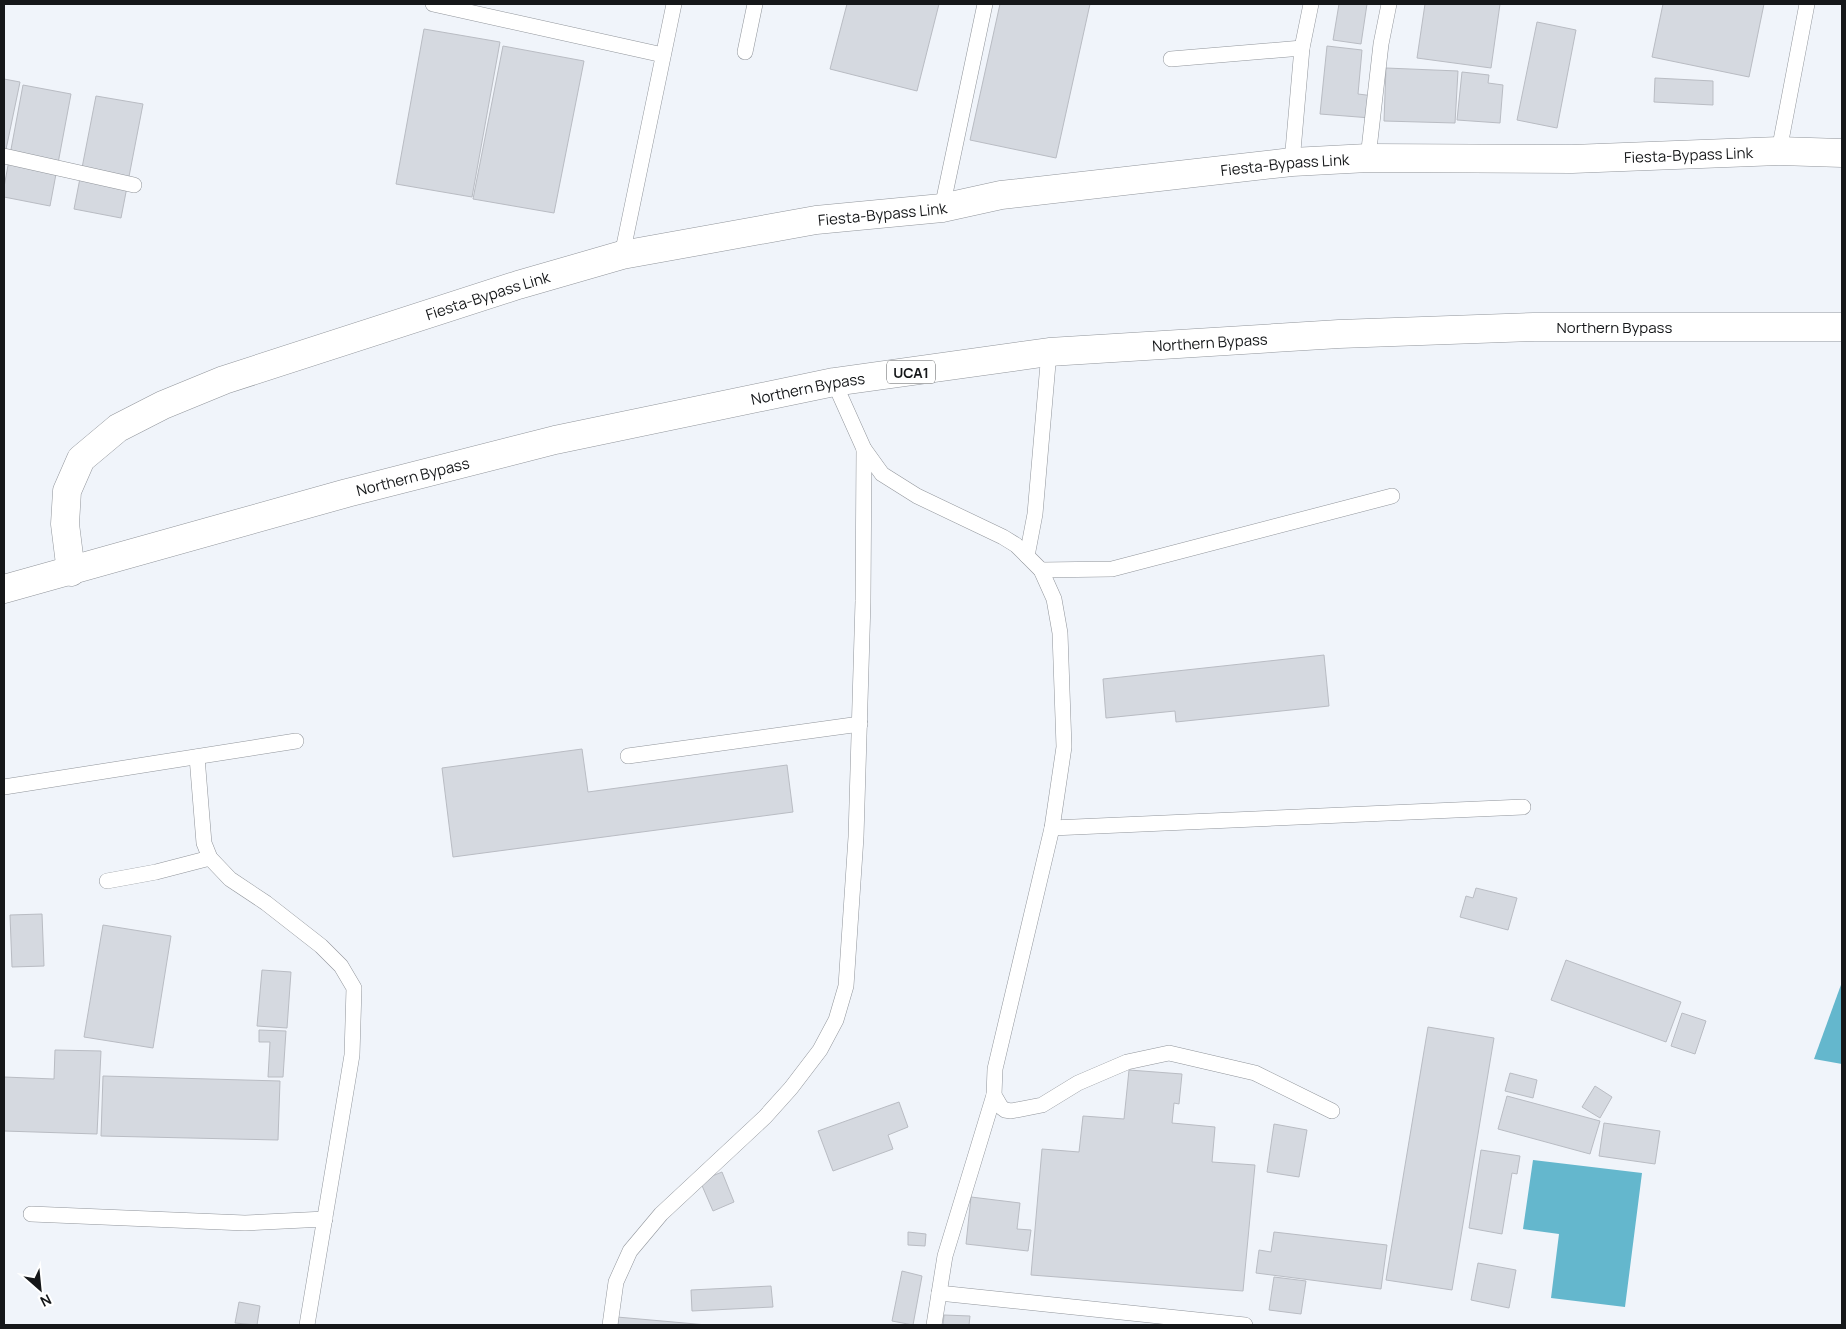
<svg xmlns="http://www.w3.org/2000/svg" width="1846" height="1329" viewBox="0 0 1846 1329" font-family="Manrope,sans-serif">
<style>
.water{fill:#64b7cd}
.building{fill:#d5d9e0;stroke:#b9bcc3}
.lines{fill:none;stroke-linecap:round;stroke-linejoin:round}
.lane-casing{stroke:#91959b;stroke-width:16}
.street-casing{stroke:#91959b;stroke-width:29}
.primary-casing{stroke:#91959b;stroke-width:29}
.lane{stroke:#fff;stroke-width:15}
.street{stroke:#fff;stroke-width:28}
.primary{stroke:#fff;stroke-width:28}
.labels{text-anchor:middle;dominant-baseline:central;stroke-width:4.5;stroke-linejoin:round;paint-order:stroke}
.shield{fill:#fff;stroke:#5b5d5e;stroke-width:1}
.shield-label{font-size:14px;font-weight:bold;fill:#151719}
.street-label{font-size:15px;fill:#151719;stroke:#fff}
</style>
<rect width="100%" height="100%" fill="#f0f4fa"/>
<g class="water">
<polygon points="1842,982 1842,1064 1814,1059"/>
<polygon points="1533,1160 1642,1173 1625,1307 1551,1298 1559,1234 1523,1229"/>
</g>
<g class="building">
<polygon points="847,4 939,4 917,91 830,69"/>
<polygon points="1000,4 1090,4 1056,158 970,140"/>
<polygon points="1339,4 1367,4 1361,44 1333,40"/>
<polygon points="1425,4 1500,4 1491,68 1417,58"/>
<polygon points="1663,4 1764,4 1749,77 1652,57"/>
<polygon points="1537,22 1576,30 1557,128 1517,120"/>
<polygon points="424,29 500,42 472,197 396,184"/>
<polygon points="503,46 584,61 554,213 473,199"/>
<polygon points="1327,46 1362,50 1358,94 1374,96 1371,118 1320,114"/>
<polygon points="1386,68 1458,71 1455,123 1384,121"/>
<polygon points="1462,72 1489,75 1488,83 1503,85 1500,123 1457,120"/>
<polygon points="1655,78 1713,81 1713,105 1654,102"/>
<polygon points="4,79 20,82 4,159"/>
<polygon points="23,85 71,94 50,206 4,197 4,187"/>
<polygon points="96,96 143,104 121,218 74,209"/>
<polygon points="1324,655 1329,706 1176,722 1175,711 1106,718 1103,679"/>
<polygon points="582,749 588,792 787,765 793,812 453,857 442,768"/>
<polygon points="1476,888 1517,898 1508,930 1460,917 1466,896 1473,898"/>
<polygon points="42,914 44,966 12,967 10,915"/>
<polygon points="103,925 171,936 153,1048 84,1037"/>
<polygon points="1566,960 1681,1002 1666,1042 1551,1000"/>
<polygon points="262,970 291,972 287,1028 257,1026"/>
<polygon points="1682,1013 1706,1021 1695,1054 1671,1046"/>
<polygon points="1428,1027 1494,1038 1452,1290 1386,1280"/>
<polygon points="259,1030 286,1031 283,1077 268,1077 270,1042 259,1042"/>
<polygon points="55,1050 101,1051 97,1134 4,1131 4,1077 54,1079"/>
<polygon points="1129,1070 1182,1074 1179,1104 1174,1103 1172,1123 1215,1127 1212,1162 1255,1165 1243,1291 1031,1275 1042,1149 1079,1152 1083,1116 1124,1119"/>
<polygon points="1510,1073 1537,1080 1533,1098 1505,1091"/>
<polygon points="103,1076 280,1081 278,1140 101,1136"/>
<polygon points="1595,1086 1612,1097 1600,1118 1582,1107"/>
<polygon points="1507,1096 1600,1121 1590,1154 1498,1129"/>
<polygon points="899,1102 908,1127 888,1135 893,1149 833,1171 818,1131"/>
<polygon points="1604,1123 1660,1131 1655,1164 1599,1156"/>
<polygon points="1274,1124 1307,1130 1299,1177 1267,1172"/>
<polygon points="1481,1150 1520,1156 1517,1174 1512,1173 1502,1234 1469,1228"/>
<polygon points="722,1172 734,1202 713,1211 700,1181"/>
<polygon points="971,1197 1020,1203 1017,1229 1031,1230 1028,1251 966,1244"/>
<polygon points="908,1232 926,1234 925,1246 908,1245"/>
<polygon points="1274,1232 1387,1245 1381,1289 1256,1273 1259,1250 1271,1252"/>
<polygon points="1478,1263 1516,1270 1509,1308 1471,1300"/>
<polygon points="902,1271 922,1276 913,1325 892,1321"/>
<polygon points="1274,1277 1306,1281 1301,1314 1269,1310"/>
<polygon points="771,1286 773,1307 692,1311 691,1290"/>
<polygon points="239,1302 260,1306 257,1325 235,1323"/>
<polygon points="944,1315 970,1316 969,1325 943,1325"/>
<polygon points="617,1317 707,1325 616,1325"/>
</g>
<g class="lines">
<defs>
<g id="lane">
<polyline points="433,4 663,55"/>
<polyline points="745,52 755,4"/>
<polyline points="1171,59 1302,48"/>
<polyline points="1779,151 1807,4"/>
<polyline points="4,156 134,185"/>
<polyline points="1368,158 1381,44 1389,4"/>
<polyline points="1292,162 1302,48 1311,4"/>
<polyline points="942,208 985,4"/>
<polyline points="622,255 674,4"/>
<polyline points="834,382 864,449 882,474 917,496 1003,537 1016,545 1041,570 1054,599 1060,633 1064,747 1052,828 995,1069 994,1095 1001,1107 1005,1110 1011,1111 1042,1105 1078,1083 1127,1062 1169,1053 1255,1073 1332,1111"/>
<polyline points="1027,556 1035,514 1049,352"/>
<polyline points="1041,570 1112,569 1392,496"/>
<polyline points="628,756 860,724"/>
<polyline points="197,757 204,843 210,858 230,879 266,903 321,946 341,966 354,988 352,1055 307,1325"/>
<polyline points="4,787 296,741"/>
<polyline points="1052,828 1523,807"/>
<polyline points="107,881 156,872 210,858"/>
<polyline points="31,1214 245,1223 325,1219"/>
<polyline points="939,1293 1245,1325"/>
<polyline points="610,1325 616,1282 630,1251 661,1214 765,1117 791,1088 820,1050 836,1020 846,986 856,837 863,601 864,449"/>
<polyline points="934,1325 945,1256 994,1095"/>
</g>
<g id="street">
<path id="s1" d="M 71,572 L 65,524 L 67,491 L 81,459 L 118,428 L 163,405 L 224,380 L 518,285 L 622,255 L 816,220 L 942,208 L 1001,195 L 1292,162 L 1368,158 L 1572,159 L 1779,151 L 1842,153"/>
</g>
<g id="primary">
<path id="s2" d="M 4,589 L 347,493 L 555,440 L 834,382 L 1049,352 L 1339,334 L 1534,327 L 1842,327"/>
</g>
</defs>
<use href="#lane" class="lane-casing"/>
<use href="#street" class="street-casing"/>
<use href="#primary" class="primary-casing"/>
<use href="#lane" class="lane"/>
<use href="#street" class="street"/>
<use href="#primary" class="primary"/>
</g>
<g class="labels">
<rect class="shield" x="887" y="360.5" width="48" height="23" rx="4"/>
<g class="shield-label">
<text x="911" y="372">UCA1</text>
</g>
<g class="street-label">
<text stroke="none"><textPath href="#s1" startOffset="1772">Fiesta-Bypass Link</textPath></text>
<text stroke="none"><textPath href="#s1" startOffset="1368">Fiesta-Bypass Link</textPath></text>
<text stroke="none"><textPath href="#s1" startOffset="962">Fiesta-Bypass Link</textPath></text>
<text stroke="none"><textPath href="#s1" startOffset="558">Fiesta-Bypass Link</textPath></text>
<text stroke="none"><textPath href="#s2" startOffset="1639">Northern Bypass</textPath></text>
<text stroke="none"><textPath href="#s2" startOffset="1234">Northern Bypass</textPath></text>
<text stroke="none"><textPath href="#s2" startOffset="829">Northern Bypass</textPath></text>
<text stroke="none"><textPath href="#s2" startOffset="424">Northern Bypass</textPath></text>
</g>
</g>
<rect width="1846" height="1329" fill="none" stroke="#151719" stroke-width="10"/>
<g transform="translate(40 1289) rotate(153)" stroke="#ffffff" stroke-width="4" paint-order="stroke">
<path d="M0-4L9 19L0 12L-9 19Z" fill="#151719"/>
<text y="-8" font-size="14" font-weight="bold" text-anchor="middle" fill="#151719">N</text>
</g>
</svg>
